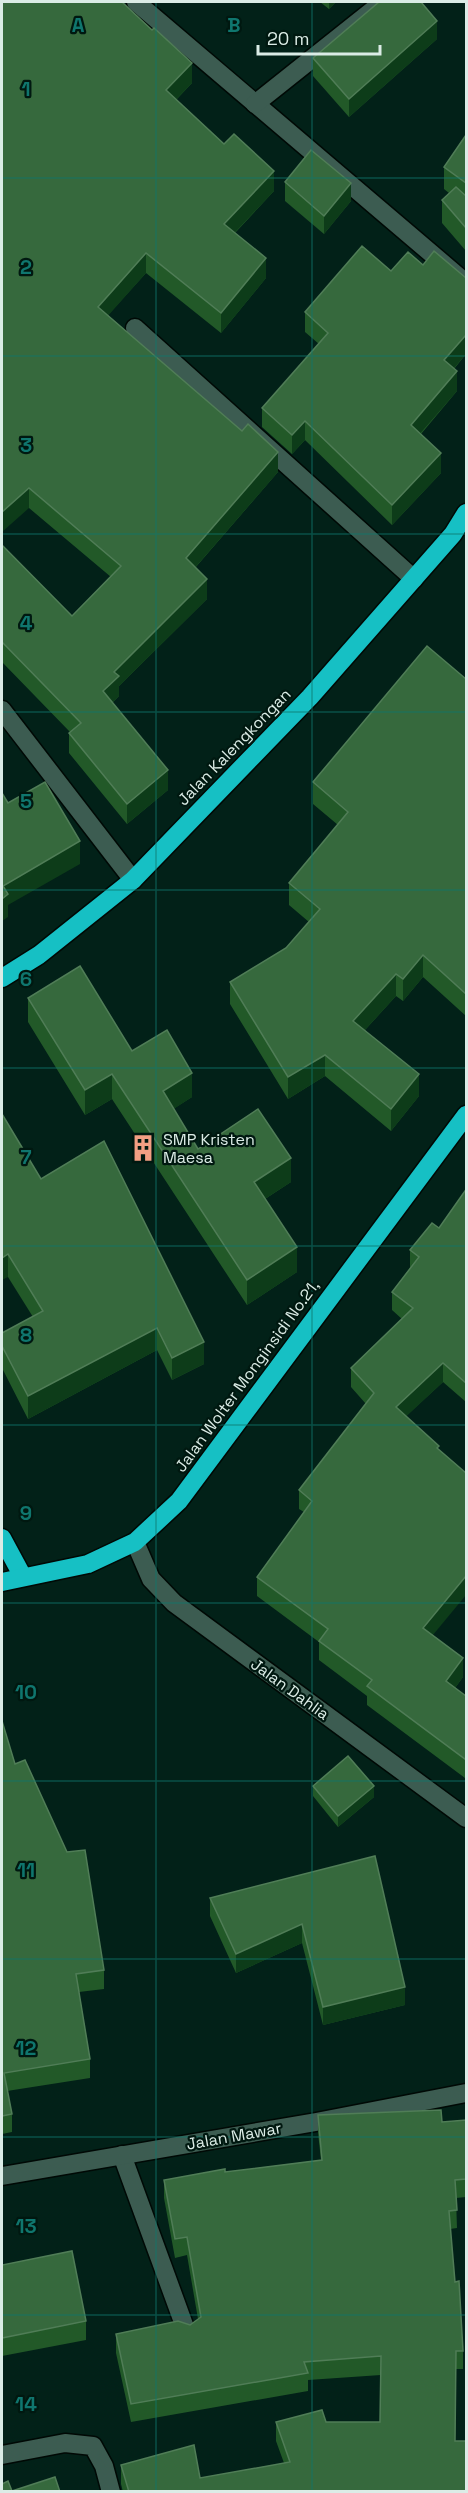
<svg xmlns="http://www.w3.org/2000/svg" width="468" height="2493" viewBox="0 0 468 2493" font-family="'Space Grotesk',sans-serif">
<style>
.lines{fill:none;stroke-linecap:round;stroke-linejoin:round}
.minor-casing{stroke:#000905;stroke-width:21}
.highway-casing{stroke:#000905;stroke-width:21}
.minor{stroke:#3c5c51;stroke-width:18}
.highway{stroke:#16c0c4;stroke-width:18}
.wall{fill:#225928}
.shaded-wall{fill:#0d3c19}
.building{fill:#36693d;stroke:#507d57;stroke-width:1.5}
.grid{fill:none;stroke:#0f766e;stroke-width:1.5;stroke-opacity:0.55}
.labels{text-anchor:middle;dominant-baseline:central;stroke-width:4.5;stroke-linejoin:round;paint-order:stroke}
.street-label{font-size:16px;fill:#dbece6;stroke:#001810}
.poi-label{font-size:16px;fill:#dbece6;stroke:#001810;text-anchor:start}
.grid-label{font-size:20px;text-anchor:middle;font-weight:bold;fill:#0f766e;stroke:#001810;stroke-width:4.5;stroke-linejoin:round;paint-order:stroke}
</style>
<rect width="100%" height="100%" fill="#022118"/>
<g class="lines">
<defs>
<g id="minor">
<polyline points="136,2 466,283"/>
<polyline points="255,104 383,2"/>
<polyline points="135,328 414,579"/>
<polyline points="2,710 133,880"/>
<polyline points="135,1542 151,1579 174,1603 466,1818"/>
<polyline points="122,2155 187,2333"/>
<polyline points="2,2176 316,2122 466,2093"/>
<polyline points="2,2455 65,2443 93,2446 104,2466 111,2492"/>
</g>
<g id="highway">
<polyline points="2,978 39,955 133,880 310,697 453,534 466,513"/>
<polyline points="2,1538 23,1577"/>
<polyline points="2,1582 88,1564 135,1542 179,1501 466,1115"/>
</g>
</defs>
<use href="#minor" class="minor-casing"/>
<use href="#highway" class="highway-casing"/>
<use href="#minor" class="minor"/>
<use href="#highway" class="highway"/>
</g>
<g class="wall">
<polygon points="2,2 192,83 176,100 274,191 235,233 266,278 221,333 146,273 108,315 278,472 195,568 207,599 119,686 119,696 112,703 168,790 127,824 69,753 69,733 70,732 2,662 2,545 72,616 111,577 29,508"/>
<polygon points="320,2 336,2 329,9"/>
<polygon points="437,39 349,117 313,76 313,58"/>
<polygon points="466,135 466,251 442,223 442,200 449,193 444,189 444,167"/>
<polygon points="285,182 351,201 324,234 285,201"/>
<polygon points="423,265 466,278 466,354 454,369 457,391 421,434 441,473 392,525 305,440 292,454 262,427 262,408 319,344 305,332 305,312 391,271"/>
<polygon points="466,679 466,1016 423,977 403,1001 396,996 365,1030 419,1096 391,1131 325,1076 288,1099 230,1004 230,982 286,948 309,922 289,905 289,883 338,825 313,804 313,782"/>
<polygon points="28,998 132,1051 192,1097 173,1109 198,1149 291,1182 265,1199 297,1272 247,1305 112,1099 85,1115 28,1022"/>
<polygon points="2,1114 41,1179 204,1364 172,1380 157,1350 28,1419 2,1368 2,1333 33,1317 8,1277"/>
<polygon points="466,1192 466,1402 443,1382 406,1416 433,1636 463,1677 455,1688 466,1696 466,1776 465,1778 367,1705 367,1696 319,1660 319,1642 257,1596 257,1577 304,1512 299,1509 299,1490 366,1404 351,1387 351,1368 402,1319 392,1310 392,1292 410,1268 410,1250 439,1228"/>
<polygon points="2,1721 15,1764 104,1970 104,1989 79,1992 90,2059 90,2078 7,2091 12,2114 12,2132 2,2134"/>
<polygon points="313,1786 374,1797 338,1827 313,1796"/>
<polygon points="375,1856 405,2005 323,2025 302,1943 236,1973 210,1916 210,1898"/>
<polygon points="318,2115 442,2122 466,2120 466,2197 456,2198 457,2228 450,2229 455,2282 463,2351 463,2369 456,2369 455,2441 466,2492 123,2492 121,2484 121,2465 200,2478 284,2463 276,2441 276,2422 380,2422 381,2375 308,2380 308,2391 131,2422 116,2353 116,2334 190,2325 198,2319 187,2255 175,2258 164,2198 164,2180 321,2160 318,2133"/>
<polygon points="2,2265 86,2321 86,2340 2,2356"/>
</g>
<g class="shaded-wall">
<polygon points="329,2 336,2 329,9"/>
<polygon points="437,21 437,39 349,117 349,99"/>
<polygon points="192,63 192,83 166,110 166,90"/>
<polygon points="274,171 274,191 224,244 224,224"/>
<polygon points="351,183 351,201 324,234 324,216"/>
<polygon points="146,253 146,273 98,327 98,307"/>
<polygon points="266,258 266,278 221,333 221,313"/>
<polygon points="466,335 466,354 444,380 444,360"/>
<polygon points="457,371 457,391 411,444 411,425"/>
<polygon points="305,421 305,440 292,454 292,435"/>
<polygon points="278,452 278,472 186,578 186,558"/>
<polygon points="441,453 441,473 392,525 392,505"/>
<polygon points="29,488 29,508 2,532 2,512"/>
<polygon points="207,579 207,599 119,686 119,696 103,711 103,691 114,672"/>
<polygon points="168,770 168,790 127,824 127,804"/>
<polygon points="80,841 80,864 8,905 8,917 2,921 2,899 3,886"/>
<polygon points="423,955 423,977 403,1001 403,979"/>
<polygon points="396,974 396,996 353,1043 353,1021"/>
<polygon points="325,1055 325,1076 288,1099 288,1077"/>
<polygon points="192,1073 192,1097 163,1116 163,1091"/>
<polygon points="112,1074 112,1099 85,1115 85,1090"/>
<polygon points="419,1074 419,1096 391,1131 391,1109"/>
<polygon points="291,1158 291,1182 254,1206 254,1182"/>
<polygon points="297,1247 297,1272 247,1305 247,1280"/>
<polygon points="8,1254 8,1277 2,1280 2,1258"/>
<polygon points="157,1328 157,1350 28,1419 28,1396"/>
<polygon points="204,1342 204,1364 172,1380 172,1358"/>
<polygon points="443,1363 443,1382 396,1426 396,1407"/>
<polygon points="466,1576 466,1595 423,1647 423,1628"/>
<polygon points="463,1658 463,1677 446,1700 446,1681"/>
<polygon points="466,1757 466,1776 465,1778 465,1759"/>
<polygon points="374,1786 374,1797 338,1827 338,1816"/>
<polygon points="302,1924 302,1943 236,1973 236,1954"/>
<polygon points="405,1987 405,2005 323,2025 323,2007"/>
</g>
<g class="building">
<polygon points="2,2 122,2 152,30 154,28 192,63 166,90 224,144 234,134 274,171 224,224 266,258 221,313 146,253 98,307 242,431 248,424 278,452 186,558 207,579 114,672 119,676 103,691 168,770 127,804 69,733 81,723 2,642 2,545 72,616 121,566 29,488 2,512"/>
<polygon points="379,2 421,2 437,21 349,99 313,58"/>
<polygon points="466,135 466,183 444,167"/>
<polygon points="311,150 351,183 324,216 285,182"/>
<polygon points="456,187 466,196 466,228 442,200"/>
<polygon points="362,246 391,271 408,252 423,265 434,251 466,278 466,335 444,360 457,371 411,425 441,453 392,505 305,421 292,435 262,408 328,333 305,312"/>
<polygon points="427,646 466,679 466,994 423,955 403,979 396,974 353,1021 419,1074 391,1109 325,1055 288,1077 230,982 286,948 320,909 289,883 348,812 313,782"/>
<polygon points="45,782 80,841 3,886 8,894 2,899 2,793 8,803"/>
<polygon points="80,966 132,1051 167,1030 192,1073 163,1091 198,1149 258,1109 291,1158 254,1182 297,1247 247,1280 112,1074 85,1090 28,998"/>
<polygon points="2,1114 41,1179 104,1141 204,1342 172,1358 157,1328 28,1396 2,1346 2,1333 43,1311 8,1254 2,1258"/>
<polygon points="465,1191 466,1192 466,1383 443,1363 396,1407 439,1446 437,1448 466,1473 466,1576 423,1628 463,1658 446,1681 466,1696 466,1757 465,1759 367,1686 372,1680 319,1641 328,1629 257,1577 312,1501 299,1490 374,1393 351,1368 413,1308 392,1292 419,1257 410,1250 432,1223 439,1228"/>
<polygon points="2,1721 15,1764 25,1760 67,1852 85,1850 104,1970 76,1974 90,2059 4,2073 12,2114 2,2116"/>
<polygon points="348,1756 374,1786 338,1816 313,1786"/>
<polygon points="375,1856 405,1987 323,2007 302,1924 236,1954 210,1898"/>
<polygon points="441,2110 442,2122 466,2120 466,2179 455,2180 457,2210 449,2211 455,2282 459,2281 463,2351 456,2351 455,2441 466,2441 466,2492 129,2492 121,2465 194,2445 200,2478 290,2462 276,2422 322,2410 326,2422 380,2422 381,2356 304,2362 308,2373 131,2404 116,2334 178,2321 190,2325 201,2317 187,2237 175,2239 164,2180 225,2169 225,2172 322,2160 318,2115"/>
<polygon points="72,2251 86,2321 2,2338 2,2265"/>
<polygon points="55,2477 60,2492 2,2492 2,2484 8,2481 12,2491"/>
</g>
<path class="grid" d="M 156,2 L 156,2492M 312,2 L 312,2492M 2,178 L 466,178M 2,356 L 466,356M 2,534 L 466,534M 2,712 L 466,712M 2,890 L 466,890M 2,1068 L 466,1068M 2,1246 L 466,1246M 2,1425 L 466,1425M 2,1603 L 466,1603M 2,1781 L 466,1781M 2,1959 L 466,1959M 2,2137 L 466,2137M 2,2315 L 466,2315"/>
<defs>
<symbol id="building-bare" viewBox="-9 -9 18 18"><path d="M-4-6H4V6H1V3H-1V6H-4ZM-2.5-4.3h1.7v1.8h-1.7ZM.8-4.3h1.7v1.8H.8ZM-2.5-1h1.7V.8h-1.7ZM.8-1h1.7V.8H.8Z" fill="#f39f83" stroke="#001810" stroke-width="2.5" paint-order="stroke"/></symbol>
</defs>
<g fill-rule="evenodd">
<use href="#building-bare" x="124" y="1129" width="38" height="38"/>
</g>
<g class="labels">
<g class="street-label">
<text transform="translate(234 747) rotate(-46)">Jalan Kalengkongan</text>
<text transform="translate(247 1376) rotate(-54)">Jalan Wolter Monginsidi No.21,</text>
<text transform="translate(290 1689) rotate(36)">Jalan Dahlia</text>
<text transform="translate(234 2136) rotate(-10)">Jalan Mawar</text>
</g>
<g class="poi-label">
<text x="163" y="1139">SMP Kristen<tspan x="163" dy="18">Maesa</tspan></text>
</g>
</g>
<g class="grid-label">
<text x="78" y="32">A</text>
<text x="234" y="32">B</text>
<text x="26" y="96">1</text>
<text x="26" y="274">2</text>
<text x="26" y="452">3</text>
<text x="26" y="630">4</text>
<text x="26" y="808">5</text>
<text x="26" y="986">6</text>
<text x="26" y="1164">7</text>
<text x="26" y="1342">8</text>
<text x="26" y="1520">9</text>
<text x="26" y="1699">10</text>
<text x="26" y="1877">11</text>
<text x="26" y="2055">12</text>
<text x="26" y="2233">13</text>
<text x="26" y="2411">14</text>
</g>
<rect width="468" height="2493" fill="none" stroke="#dbece6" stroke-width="6"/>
<path d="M258 45v9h122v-9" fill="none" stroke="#dbece6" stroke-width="3"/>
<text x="267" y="45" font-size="18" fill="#dbece6" stroke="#001810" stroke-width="4.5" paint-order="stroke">20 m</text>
</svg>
